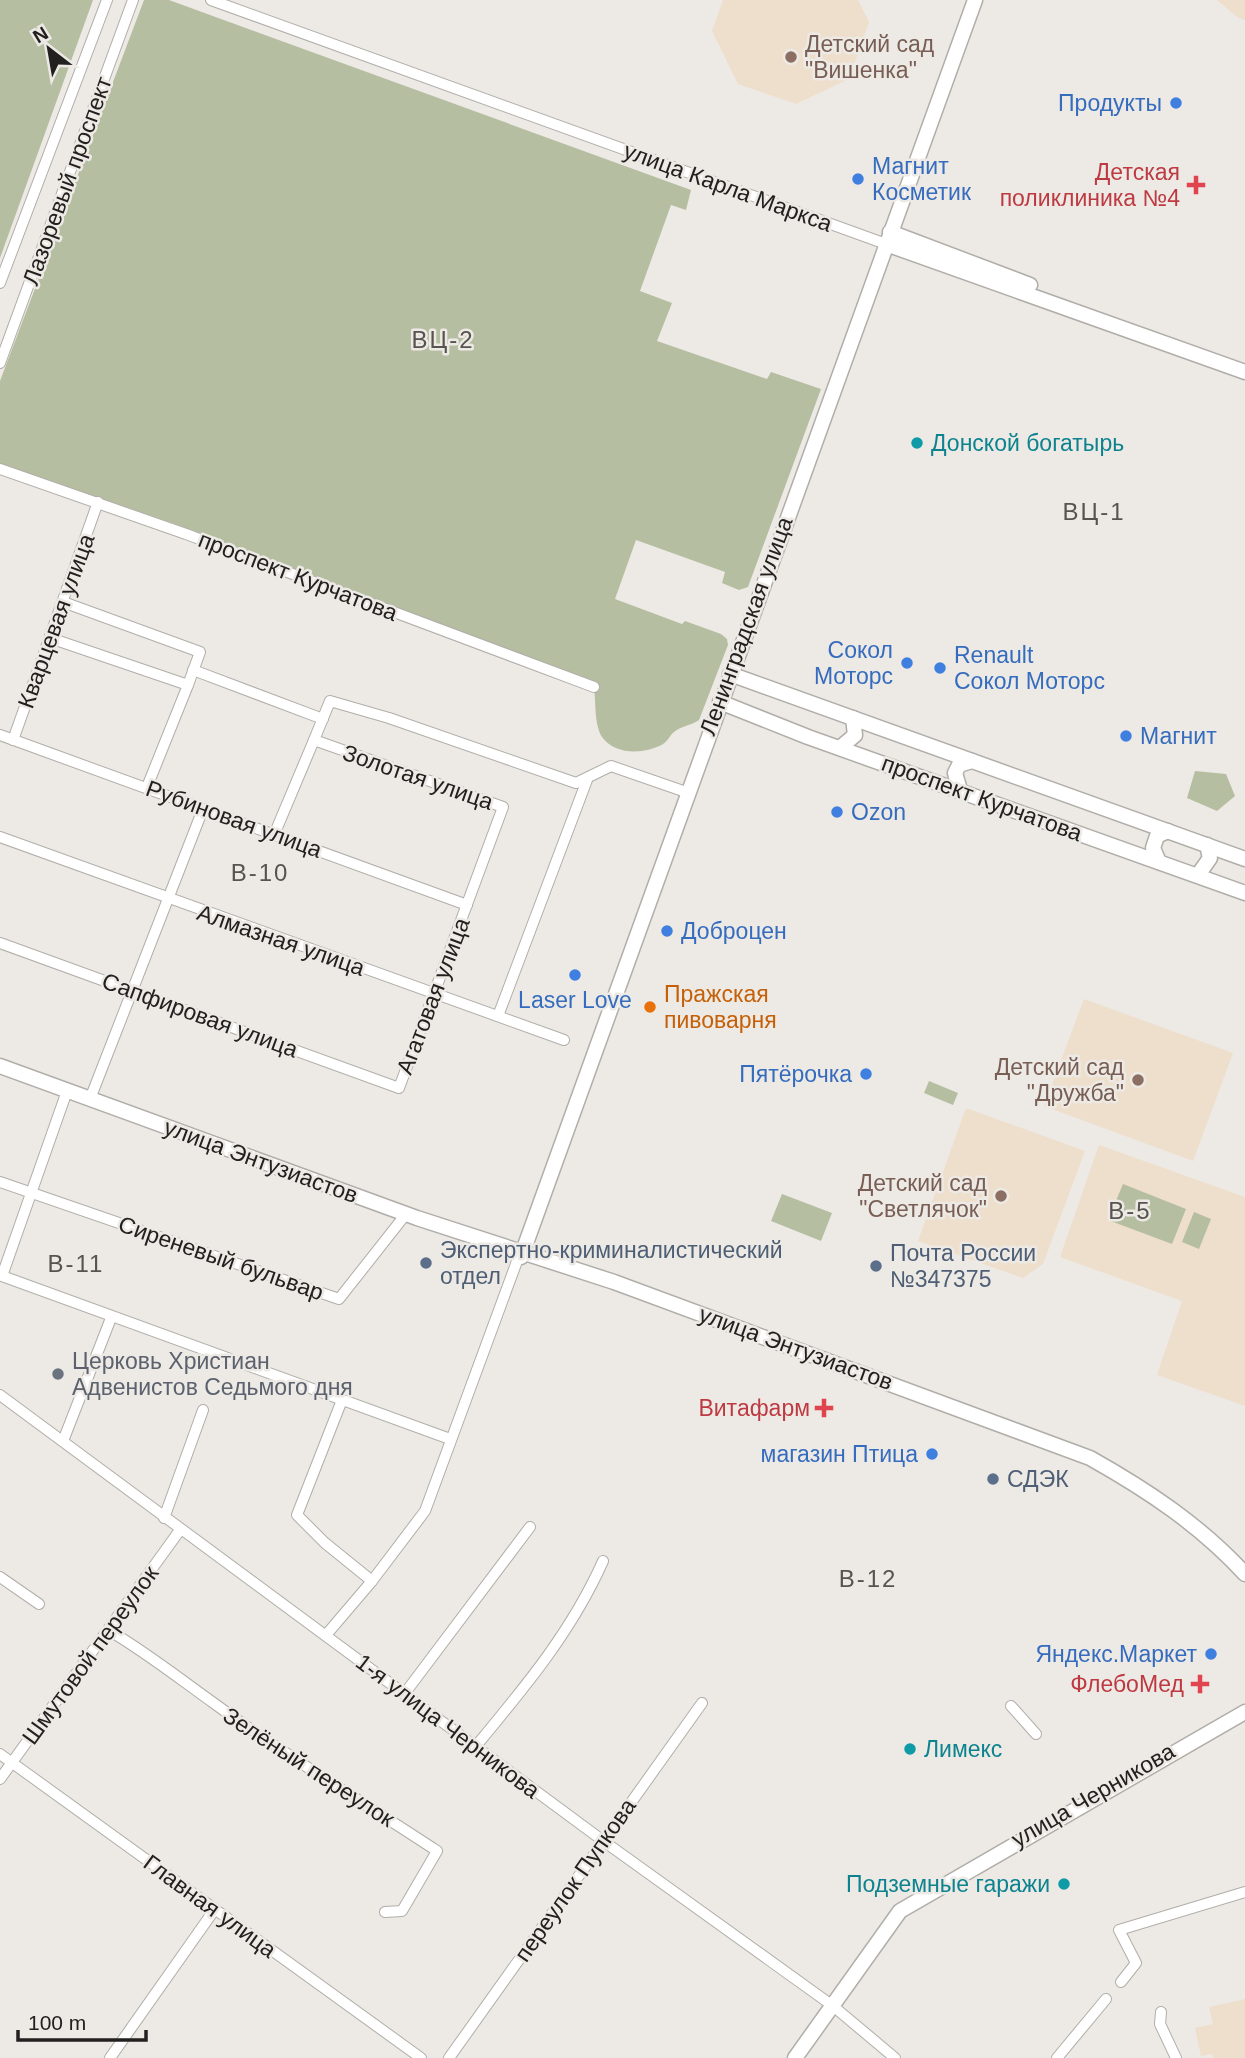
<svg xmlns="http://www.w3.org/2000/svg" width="1245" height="2058" viewBox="0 0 1245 2058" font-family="Arial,sans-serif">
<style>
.education{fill:#eedecc}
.green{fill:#b6bea1}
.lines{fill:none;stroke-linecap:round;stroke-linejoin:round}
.street-casing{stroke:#b1aea9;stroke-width:12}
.secondary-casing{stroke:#b1aea9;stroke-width:17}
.street{stroke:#fff;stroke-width:10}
.secondary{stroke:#fff;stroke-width:14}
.education-dot{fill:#8d6e63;stroke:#edeae5;stroke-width:2.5}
.shop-dot{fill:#3f7fe0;stroke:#edeae5;stroke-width:2.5}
.health-dot{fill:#e0444e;stroke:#edeae5;stroke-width:2.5}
.culture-dot{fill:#0f9aa8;stroke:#edeae5;stroke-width:2.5}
.food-dot{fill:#e8710a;stroke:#edeae5;stroke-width:2.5}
.service-dot{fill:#5c6f8a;stroke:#edeae5;stroke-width:2.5}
.worship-dot{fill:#6b7280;stroke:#edeae5;stroke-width:2.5}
.labels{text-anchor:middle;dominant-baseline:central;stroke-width:5;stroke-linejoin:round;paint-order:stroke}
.education-label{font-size:23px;fill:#785e54;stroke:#edeae5;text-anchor:end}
.shop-label{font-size:23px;fill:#366cbe;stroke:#edeae5;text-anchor:end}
.health-label{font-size:23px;fill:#be3a42;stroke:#edeae5;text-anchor:end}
.street-label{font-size:23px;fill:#22211f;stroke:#edeae5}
.culture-label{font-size:23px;fill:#0d838f;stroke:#edeae5;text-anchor:start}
.food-label{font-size:23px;fill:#c56008;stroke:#edeae5;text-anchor:start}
.service-label{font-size:23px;fill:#4e5e75;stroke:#edeae5;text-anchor:start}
.worship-label{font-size:23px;fill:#5b616d;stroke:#edeae5;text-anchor:start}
.neighbourhood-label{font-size:24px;letter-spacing:2px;fill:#575450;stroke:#edeae5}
</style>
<rect width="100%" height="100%" fill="#edeae5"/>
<g class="education">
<polygon points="723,0 858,0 869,22 849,79 796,104 738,84 712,31"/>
<polygon points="1217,0 1245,0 1245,20 1237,17"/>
<polygon points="1084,999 1233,1053 1193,1161 1044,1106"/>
<polygon points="966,1108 1085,1151 1043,1264 1023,1278 918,1241"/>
<polygon points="1099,1145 1245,1197 1245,1406 1157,1375 1182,1301 1060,1257"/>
<polygon points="1245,1999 1245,2058 1213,2058 1212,2054 1201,2056 1195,2028 1213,2024 1209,2007"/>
</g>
<g class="green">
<polygon points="0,0 93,0 0,258"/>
<path d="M 144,0 L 169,0 L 691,190 L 686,210 L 671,205 L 640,291 L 672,303 L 657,341 L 767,379 L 771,372 L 821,389 L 748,587 L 739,590 L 722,583 L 725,572 L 636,540 L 615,599 L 682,624 L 685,621 L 721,634 L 727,639 L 728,645 L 699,720 C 692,725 681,726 674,732 C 670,735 668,741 663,744 C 646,754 615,756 602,737 C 594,724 596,702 594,687 L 178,525 L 0,464 L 0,381 Z"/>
<polygon points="1195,771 1226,774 1235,796 1217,811 1187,798"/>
<polygon points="929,1081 958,1093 953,1105 924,1093"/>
<polygon points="1123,1184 1186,1209 1172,1244 1108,1220"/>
<polygon points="782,1194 832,1213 821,1241 771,1221"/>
<polygon points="1194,1212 1211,1219 1199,1249 1182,1242"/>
</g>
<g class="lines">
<defs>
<g id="street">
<polyline points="211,0 886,244"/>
<polyline points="0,283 107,0"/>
<polyline points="0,363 133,0"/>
<polyline points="0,469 186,534 594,687"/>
<polyline points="63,602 200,652 188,685"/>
<polyline points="50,638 188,685 147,787"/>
<polyline points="193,670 323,719"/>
<polyline points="0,735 467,905"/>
<polyline points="13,740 98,502"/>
<polyline points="274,835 314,740"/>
<polyline points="0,837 564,1040"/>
<polyline points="0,943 399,1088 503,807 314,740 330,701 389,718 576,783 611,766 686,792"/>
<polyline points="498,1016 587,780"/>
<polyline points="67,1091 2,1276 450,1439"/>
<polyline points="90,1099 203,809"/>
<polyline points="0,1182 339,1299 406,1214"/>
<polyline points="0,1395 602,1840 833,2006 895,2058"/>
<polyline points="342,1400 297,1515 325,1543 372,1581"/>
<polyline points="63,1441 111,1318"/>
<polyline points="164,1518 203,1410"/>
<polyline points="0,1577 39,1604"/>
<path d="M 110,1631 C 147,1653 180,1679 215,1704 C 287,1757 363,1802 437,1851 L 402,1911 L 385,1912"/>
<polyline points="326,1635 372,1581 425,1511 520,1253"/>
<polyline points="405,1693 530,1527"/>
<polyline points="1011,1706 1036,1734"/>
<path d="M 476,1746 C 525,1687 572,1631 603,1561"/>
<polyline points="0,1754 421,2058"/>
<polyline points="0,1779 180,1530"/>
<polyline points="1121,1982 1136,1963 1119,1930 1245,1892"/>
<polyline points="1161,2012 1160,2024 1176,2058"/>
<polyline points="110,2058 215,1909"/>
<polyline points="449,2058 702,1703"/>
<polyline points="1057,2058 1106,1999"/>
</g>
<g id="secondary">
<polyline points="890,232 1030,285"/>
<polyline points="886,244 1245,372"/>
<polyline points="730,674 1245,859"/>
<polyline points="720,702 808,737 1245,893"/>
<polyline points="841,747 855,735 853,718"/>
<polyline points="960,790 955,773 959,765 972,761"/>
<polyline points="1159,862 1153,848 1157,836 1168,831"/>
<polyline points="1198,875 1210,858 1207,845"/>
<path d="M 0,1066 L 417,1218 L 614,1282 L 1090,1458 C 1147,1490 1200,1525 1245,1574"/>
<polyline points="521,1257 975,0"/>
<polyline points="795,2058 900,1911 1245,1712"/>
</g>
</defs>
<use href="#street" class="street-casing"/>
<use href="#secondary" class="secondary-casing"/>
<use href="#street" class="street"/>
<use href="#secondary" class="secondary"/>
</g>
<g class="education-dot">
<circle cx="791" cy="57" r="7"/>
<circle cx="1138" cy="1080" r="7"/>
<circle cx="1001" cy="1196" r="7"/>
</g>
<g class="shop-dot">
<circle cx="1176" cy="103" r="7"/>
<circle cx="858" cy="179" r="7"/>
<circle cx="907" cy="663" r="7"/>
<circle cx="940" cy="668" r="7"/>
<circle cx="1126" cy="736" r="7"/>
<circle cx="837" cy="812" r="7"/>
<circle cx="667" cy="931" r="7"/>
<circle cx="575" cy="975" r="7"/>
<circle cx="866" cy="1074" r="7"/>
<circle cx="932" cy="1454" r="7"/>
<circle cx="1211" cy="1654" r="7"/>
</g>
<g class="health-dot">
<path d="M1192.5 174.5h7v7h7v7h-7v7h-7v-7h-7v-7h7z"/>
<path d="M820.5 1397.5h7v7h7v7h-7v7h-7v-7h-7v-7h7z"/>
<path d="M1196.5 1673.5h7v7h7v7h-7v7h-7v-7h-7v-7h7z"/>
</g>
<g class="culture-dot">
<circle cx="917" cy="443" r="7"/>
<circle cx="910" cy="1749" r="7"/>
<circle cx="1064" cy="1884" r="7"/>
</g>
<circle class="food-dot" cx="650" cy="1007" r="7"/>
<g class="service-dot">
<circle cx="426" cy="1263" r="7"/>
<circle cx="876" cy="1266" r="7"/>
<circle cx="993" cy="1479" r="7"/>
</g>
<circle class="worship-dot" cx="58" cy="1374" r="7"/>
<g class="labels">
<g class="education-label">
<text x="805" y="44" text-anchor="start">Детский сад<tspan x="805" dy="26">"Вишенка"</tspan></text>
<text x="1124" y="1067">Детский сад<tspan x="1124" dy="26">"Дружба"</tspan></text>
<text x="987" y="1183">Детский сад<tspan x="987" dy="26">"Светлячок"</tspan></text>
</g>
<g class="shop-label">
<text x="1162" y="103">Продукты</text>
<text x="872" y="166" text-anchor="start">Магнит<tspan x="872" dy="26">Косметик</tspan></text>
<text x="893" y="650">Сокол<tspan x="893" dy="26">Моторс</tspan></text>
<text x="954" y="655" text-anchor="start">Renault<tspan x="954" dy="26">Сокол Моторс</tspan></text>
<text x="1140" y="736" text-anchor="start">Магнит</text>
<text x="851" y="812" text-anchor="start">Ozon</text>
<text x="681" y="931" text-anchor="start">Доброцен</text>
<text x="575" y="1000" text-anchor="middle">Laser Love</text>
<text x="852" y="1074">Пятёрочка</text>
<text x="918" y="1454">магазин Птица</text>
<text x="1197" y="1654">Яндекс.Маркет</text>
</g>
<g class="health-label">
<text x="1180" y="172">Детская<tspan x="1180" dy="26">поликлиника №4</tspan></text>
<text x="810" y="1408">Витафарм</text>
<text x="1184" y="1684">ФлебоМед</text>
</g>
<g class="street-label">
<text transform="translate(67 181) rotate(-70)">Лазоревый проспект</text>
<text transform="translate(728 187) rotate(20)">улица Карла Маркса</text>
<text transform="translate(298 576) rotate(21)">проспект Курчатова</text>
<text transform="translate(56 621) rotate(-70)">Кварцевая улица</text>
<text transform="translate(746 626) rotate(-70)">Ленинградская улица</text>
<text transform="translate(418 777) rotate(19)">Золотая улица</text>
<text transform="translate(982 798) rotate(20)">проспект Курчатова</text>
<text transform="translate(234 819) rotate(20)">Рубиновая улица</text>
<text transform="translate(281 940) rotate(19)">Алмазная улица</text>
<text transform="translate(433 996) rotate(-69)">Агатовая улица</text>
<text transform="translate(200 1015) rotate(20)">Сапфировая улица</text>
<text transform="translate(261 1161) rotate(20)">улица Энтузиастов</text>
<text transform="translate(221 1258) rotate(19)">Сиреневый бульвар</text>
<text transform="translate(796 1348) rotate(20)">улица Энтузиастов</text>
<text transform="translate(90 1655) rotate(-54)">Шмутовой переулок</text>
<text transform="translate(448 1726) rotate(37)">1-я улица Черникова</text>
<text transform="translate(309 1767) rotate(33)">Зелёный переулок</text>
<text transform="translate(1093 1795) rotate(-30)">улица Черникова</text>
<text transform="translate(575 1880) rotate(-55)">переулок Пупкова</text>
<text transform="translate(210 1906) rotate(36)">Главная улица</text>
</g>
<g class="culture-label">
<text x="931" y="443">Донской богатырь</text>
<text x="924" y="1749">Лимекс</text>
<text x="1050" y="1884" text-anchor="end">Подземные гаражи</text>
</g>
<g class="food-label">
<text x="664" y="994">Пражская<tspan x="664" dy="26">пивоварня</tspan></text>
</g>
<g class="service-label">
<text x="440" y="1250">Экспертно-криминалистический<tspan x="440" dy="26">отдел</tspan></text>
<text x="890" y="1253">Почта России<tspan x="890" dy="26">№347375</tspan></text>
<text x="1007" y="1479">СДЭК</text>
</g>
<g class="worship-label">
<text x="72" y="1361">Церковь Христиан<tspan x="72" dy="26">Адвенистов Седьмого дня</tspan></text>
</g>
<g class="neighbourhood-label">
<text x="443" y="339">ВЦ-2</text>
<text x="1094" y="511">ВЦ-1</text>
<text x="260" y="872">В-10</text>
<text x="1130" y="1210">В-5</text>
<text x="76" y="1263">В-11</text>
<text x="868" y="1578">В-12</text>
</g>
</g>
<g transform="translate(49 49) rotate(329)" stroke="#edeae5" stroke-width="5" paint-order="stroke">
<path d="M0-5L12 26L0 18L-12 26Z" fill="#22211f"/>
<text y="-10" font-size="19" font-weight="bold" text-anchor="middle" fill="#22211f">N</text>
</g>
<path d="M18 2030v10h128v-10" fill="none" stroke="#22211f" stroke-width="3.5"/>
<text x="28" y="2030" font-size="21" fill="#22211f" stroke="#edeae5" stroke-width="5" paint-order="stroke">100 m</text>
</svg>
